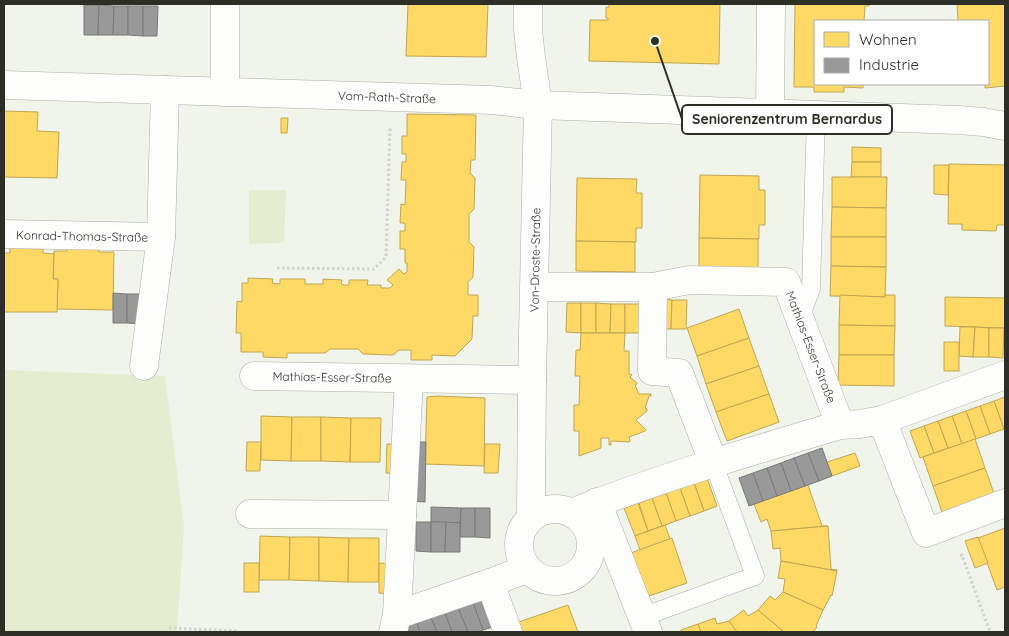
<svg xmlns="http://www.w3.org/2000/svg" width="1009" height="636" viewBox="0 0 1009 636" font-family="Quicksand,sans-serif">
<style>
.green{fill:#e5edd1}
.homes{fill:#ffd966;stroke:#c0a653}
.industry{fill:#999;stroke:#797977}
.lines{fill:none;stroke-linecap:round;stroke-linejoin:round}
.service-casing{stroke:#acaea6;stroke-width:19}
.minor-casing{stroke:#acaea6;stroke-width:29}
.path{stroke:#d1d3ce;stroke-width:3;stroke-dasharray:2.5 2.5;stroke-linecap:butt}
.service{stroke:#fdfdfc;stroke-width:18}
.minor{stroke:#fdfdfc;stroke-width:28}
.labels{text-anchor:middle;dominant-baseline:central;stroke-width:5;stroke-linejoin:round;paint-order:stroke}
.street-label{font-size:12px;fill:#2d2f27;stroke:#fff}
.leader{fill:none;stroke:#2d2f27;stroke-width:2}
.callout-dot{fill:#2d2f27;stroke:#fff;stroke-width:2}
.callout{fill:#fff;stroke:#2d2f27;stroke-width:2}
.callout-label{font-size:14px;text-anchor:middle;font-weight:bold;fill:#2d2f27}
</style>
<rect width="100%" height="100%" fill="#f1f4ea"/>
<g class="green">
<polygon points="249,190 286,190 284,243 249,244"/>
<polygon points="4,370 165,376 184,527 177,632 4,632"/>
</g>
<g class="homes">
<polygon points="408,4 488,4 486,57 406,56"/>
<polygon points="609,4 720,4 719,64 589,61 590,20 608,20 608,18 606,18 606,7 609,7"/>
<polygon points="795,4 869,4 869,6 865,6 864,21 815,21 815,84 863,84 863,88 844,87 844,92 814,92 814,87 794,87"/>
<polygon points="957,4 1005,4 1005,86 985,88 985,84 988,84 988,21 958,21"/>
<polygon points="4,111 38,112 37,131 59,132 57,178 4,177"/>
<polygon points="407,114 476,115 475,160 471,160 470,173 475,178 474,209 469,214 469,242 474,247 473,277 468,282 468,295 478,295 478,316 473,316 472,339 455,356 432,355 432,360 411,360 411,350 399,350 393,355 363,354 358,349 330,349 325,353 287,353 287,358 263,357 263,352 241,352 241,333 236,333 237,301 242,302 242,283 248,283 248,278 273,279 272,283 280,284 280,279 305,279 305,284 323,284 323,279 342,280 341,284 344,285 349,285 349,280 368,280 367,285 381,285 381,288 390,288 393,285 387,280 399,269 404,274 407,272 407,263 405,263 405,249 400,249 400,231 405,231 405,223 400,223 401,204 405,205 406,180 401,180 402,162 406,162 406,154 402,154 402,136 407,136"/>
<polygon points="281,118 288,118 287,133 281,133"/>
<polygon points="852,147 881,148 881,162 852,162"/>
<polygon points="852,162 881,162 881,177 851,177"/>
<polygon points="949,164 1005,165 1005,225 997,225 996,231 962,230 962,224 948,224"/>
<polygon points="934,165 949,165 948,195 934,194"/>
<polygon points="700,175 759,176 759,190 765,190 765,225 759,225 759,239 699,238"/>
<polygon points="832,177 887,177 886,208 832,207"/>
<polygon points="577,178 637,179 636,193 642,193 642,228 636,228 636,242 576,241"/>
<polygon points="832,207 886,208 886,237 831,237"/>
<polygon points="831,237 886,237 886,267 831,266"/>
<polygon points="699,238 758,239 758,269 699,268"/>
<polygon points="576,241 635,242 635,272 576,271"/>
<polygon points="67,246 99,247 99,252 114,252 113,310 57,309 58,279 53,279 54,251 67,251"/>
<polygon points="10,248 43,249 43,253 54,254 53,279 58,279 57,312 4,312 4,253 10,253"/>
<polygon points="831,266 886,267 885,297 830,296"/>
<polygon points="840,295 885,297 885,295 895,295 895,326 839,325"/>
<polygon points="945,297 1005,298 1005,328 945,326"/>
<polygon points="658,299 672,300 671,329 657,329"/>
<polygon points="672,300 687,300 686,329 671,329"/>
<polygon points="567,303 581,303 581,333 566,332"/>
<rect x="581" y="303" width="15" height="30"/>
<polygon points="596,303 611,304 610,333 596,333"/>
<polygon points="611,304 625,304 625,333 610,333"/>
<rect x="625" y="304" width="15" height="29"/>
<polygon points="739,309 749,338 697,356 687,328"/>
<polygon points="839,325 895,326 894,355 839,355"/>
<polygon points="960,327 975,327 973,357 959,356"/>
<polygon points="975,327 989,328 989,357 973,357"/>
<polygon points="989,328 1004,328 1003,358 989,357"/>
<polygon points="581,333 625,333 624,351 629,351 629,374 632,375 630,377 637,383 637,384 635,385 639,394 651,394 651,396 649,396 645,408 647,409 647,411 636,420 646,430 645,431 629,437 630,441 629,442 611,441 611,445 609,445 609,438 601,438 601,448 579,456 579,431 574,431 574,405 579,405 580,376 575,376 576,350 580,350"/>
<polygon points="749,338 759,366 706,384 697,356"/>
<rect x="944" y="342" width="15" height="29"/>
<polygon points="839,355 894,355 894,386 838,385"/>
<polygon points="759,366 769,394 716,412 706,384"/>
<polygon points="769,394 779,422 727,441 716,412"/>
<polygon points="437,396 485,398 484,466 425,464 427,397"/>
<polygon points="1005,397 1005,429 1004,429 994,401"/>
<polygon points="994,401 1004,429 990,434 980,406"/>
<polygon points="980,406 990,434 976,439 966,411"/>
<polygon points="966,411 976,439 962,444 952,416"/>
<polygon points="261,416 292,417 291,461 261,460"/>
<polygon points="952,416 962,444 948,448 938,421"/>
<polygon points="292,417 321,417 321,461 291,461"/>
<polygon points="321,417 351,418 350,462 321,461"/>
<polygon points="351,418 381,418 380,462 350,462"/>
<polygon points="938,421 948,448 934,453 924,426"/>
<polygon points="924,426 934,453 920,458 910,431"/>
<polygon points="975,439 985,468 933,486 923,457"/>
<polygon points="247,442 261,442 260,471 246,471"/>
<polygon points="387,444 401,444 400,474 386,473"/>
<polygon points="485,444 500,444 498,473 484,473"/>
<polygon points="855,453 860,466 832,476 827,462"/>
<polygon points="985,468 995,496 943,515 933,486"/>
<polygon points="707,478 717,506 704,511 694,483"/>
<polygon points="694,483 704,511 690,516 680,488"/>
<polygon points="808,485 822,526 828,526 771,531 767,519 761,522 754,504"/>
<polygon points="680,488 690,516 676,521 666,493"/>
<polygon points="666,493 676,521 662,526 652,498"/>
<polygon points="652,498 662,526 648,531 639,503"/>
<polygon points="638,503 648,531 635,536 624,508"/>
<polygon points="665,525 670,539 640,550 635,536"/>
<polygon points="828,526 831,569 837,570 837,571 781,561 780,548 773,549 771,531"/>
<polygon points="1005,528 1005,587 997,590 978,538"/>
<polygon points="260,536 290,537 289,580 259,580"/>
<polygon points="290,537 319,537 319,581 289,580"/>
<polygon points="319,537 349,538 348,582 319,581"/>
<polygon points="978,537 988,563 975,568 965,541"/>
<polygon points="349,538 379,538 379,582 348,582"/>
<polygon points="672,538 687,583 643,598 628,554"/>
<polygon points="781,561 837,571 832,596 831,595 823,610 783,592 785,579 778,578"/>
<rect x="244" y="563" width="15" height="29"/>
<polygon points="379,563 394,564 394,594 379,593"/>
<polygon points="783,592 823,610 816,626 817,627 813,632 784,632 758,610 770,596 775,600"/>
<polygon points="568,605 578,632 520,632 516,623"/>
<polygon points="744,610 748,616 758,610 784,632 737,632 729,621"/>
<polygon points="715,618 717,624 729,621 737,632 701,632 698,624"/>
<polygon points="698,624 701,632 681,632 681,630"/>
</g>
<g class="industry">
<polygon points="84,5 99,5 98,35 84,35"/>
<polygon points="99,5 114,6 113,35 98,35"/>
<polygon points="114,6 128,6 128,35 113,35"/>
<polygon points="128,6 143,6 143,36 128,35"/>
<polygon points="143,6 158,6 157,36 143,36"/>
<polygon points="113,293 127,294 127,323 113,323"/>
<polygon points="127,294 142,294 142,324 127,323"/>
<polygon points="411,442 426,442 425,502 410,501"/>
<polygon points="822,448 832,476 819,481 808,453"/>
<polygon points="808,453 819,481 805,486 794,458"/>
<polygon points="794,458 805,486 791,491 781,463"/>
<polygon points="781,463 791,491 777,496 767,468"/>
<polygon points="767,468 777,496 763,501 753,473"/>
<polygon points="753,473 763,501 749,506 739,478"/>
<polygon points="431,507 461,508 460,523 431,522"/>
<polygon points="461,508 475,508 475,537 460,537"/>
<polygon points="475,508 490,508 490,538 475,537"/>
<polygon points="416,522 431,522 431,552 416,551"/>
<polygon points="431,522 446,522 445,552 431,552"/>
<polygon points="446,522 460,523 460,552 445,552"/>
<polygon points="486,598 496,626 483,630 473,603"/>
<polygon points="473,603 483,630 478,632 468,632 458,608"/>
<polygon points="458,608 468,632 452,632 445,613"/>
<polygon points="445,613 452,632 437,632 431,618"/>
<polygon points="431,618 437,632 420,632 417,623"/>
<polygon points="417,623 420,632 405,632 404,628"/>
</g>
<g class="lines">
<defs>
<g id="service">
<polyline points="800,318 811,289 816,115"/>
<polyline points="642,617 755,576 713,462"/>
</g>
<g id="minor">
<polyline points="528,4 528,30 531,57 538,105 532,380 531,517"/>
<polyline points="4,85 491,100 538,105 958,120 983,122 1005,126"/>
<polyline points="225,92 225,4"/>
<polyline points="770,114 771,4"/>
<polyline points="4,234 161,237"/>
<polyline points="535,287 653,287 689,280 786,282 840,425"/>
<polyline points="653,287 652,371 679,373 713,462"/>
<polyline points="144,366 161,237 165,90"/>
<polyline points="254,376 532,380"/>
<polyline points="882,420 926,533 1005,503"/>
<polyline points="597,502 648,632"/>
<circle cx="555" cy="545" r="36"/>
<path d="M 571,513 C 659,478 749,452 840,425 L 860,424 L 882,420 L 1005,375"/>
<polyline points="250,514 402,515"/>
<polyline points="490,583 508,632"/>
<polyline points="397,615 490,583 526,569"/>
<polyline points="393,632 397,615 409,379"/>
</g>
</defs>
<use href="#service" class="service-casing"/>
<use href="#minor" class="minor-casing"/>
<g class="path">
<polyline points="277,268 374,269 386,257 390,128"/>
<polyline points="960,556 962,555 990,632"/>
<polyline points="169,628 238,631 238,632"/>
</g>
<use href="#service" class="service"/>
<use href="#minor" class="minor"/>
</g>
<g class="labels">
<g class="street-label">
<text transform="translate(387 97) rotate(2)">Vom-Rath-Straße</text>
<text transform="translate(82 236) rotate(1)">Konrad-Thomas-Straße</text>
<text transform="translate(535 260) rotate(-89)">Von-Droste-Straße</text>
<text transform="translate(811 347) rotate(69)">Mathias-Esser-Straße</text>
<text transform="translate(332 377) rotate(1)">Mathias-Esser-Straße</text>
</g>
</g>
<path class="leader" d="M655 41L682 119"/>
<circle class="callout-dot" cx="655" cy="41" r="5"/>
<rect class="callout" x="682" y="105" width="210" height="29" rx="5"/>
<g class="callout-label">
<text x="787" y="124">Seniorenzentrum Bernardus</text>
</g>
<rect width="1009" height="636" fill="none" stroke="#2d2f27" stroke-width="10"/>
<rect x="814" y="20" width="175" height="65" fill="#ffffff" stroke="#abaca9"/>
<rect x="824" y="32" width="25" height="15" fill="#ffd966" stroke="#abaca9"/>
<text x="859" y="45" font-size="15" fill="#2d2f27">Wohnen</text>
<rect x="824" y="58" width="25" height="15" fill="#999999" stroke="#abaca9"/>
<text x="859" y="70" font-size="15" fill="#2d2f27">Industrie</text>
</svg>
